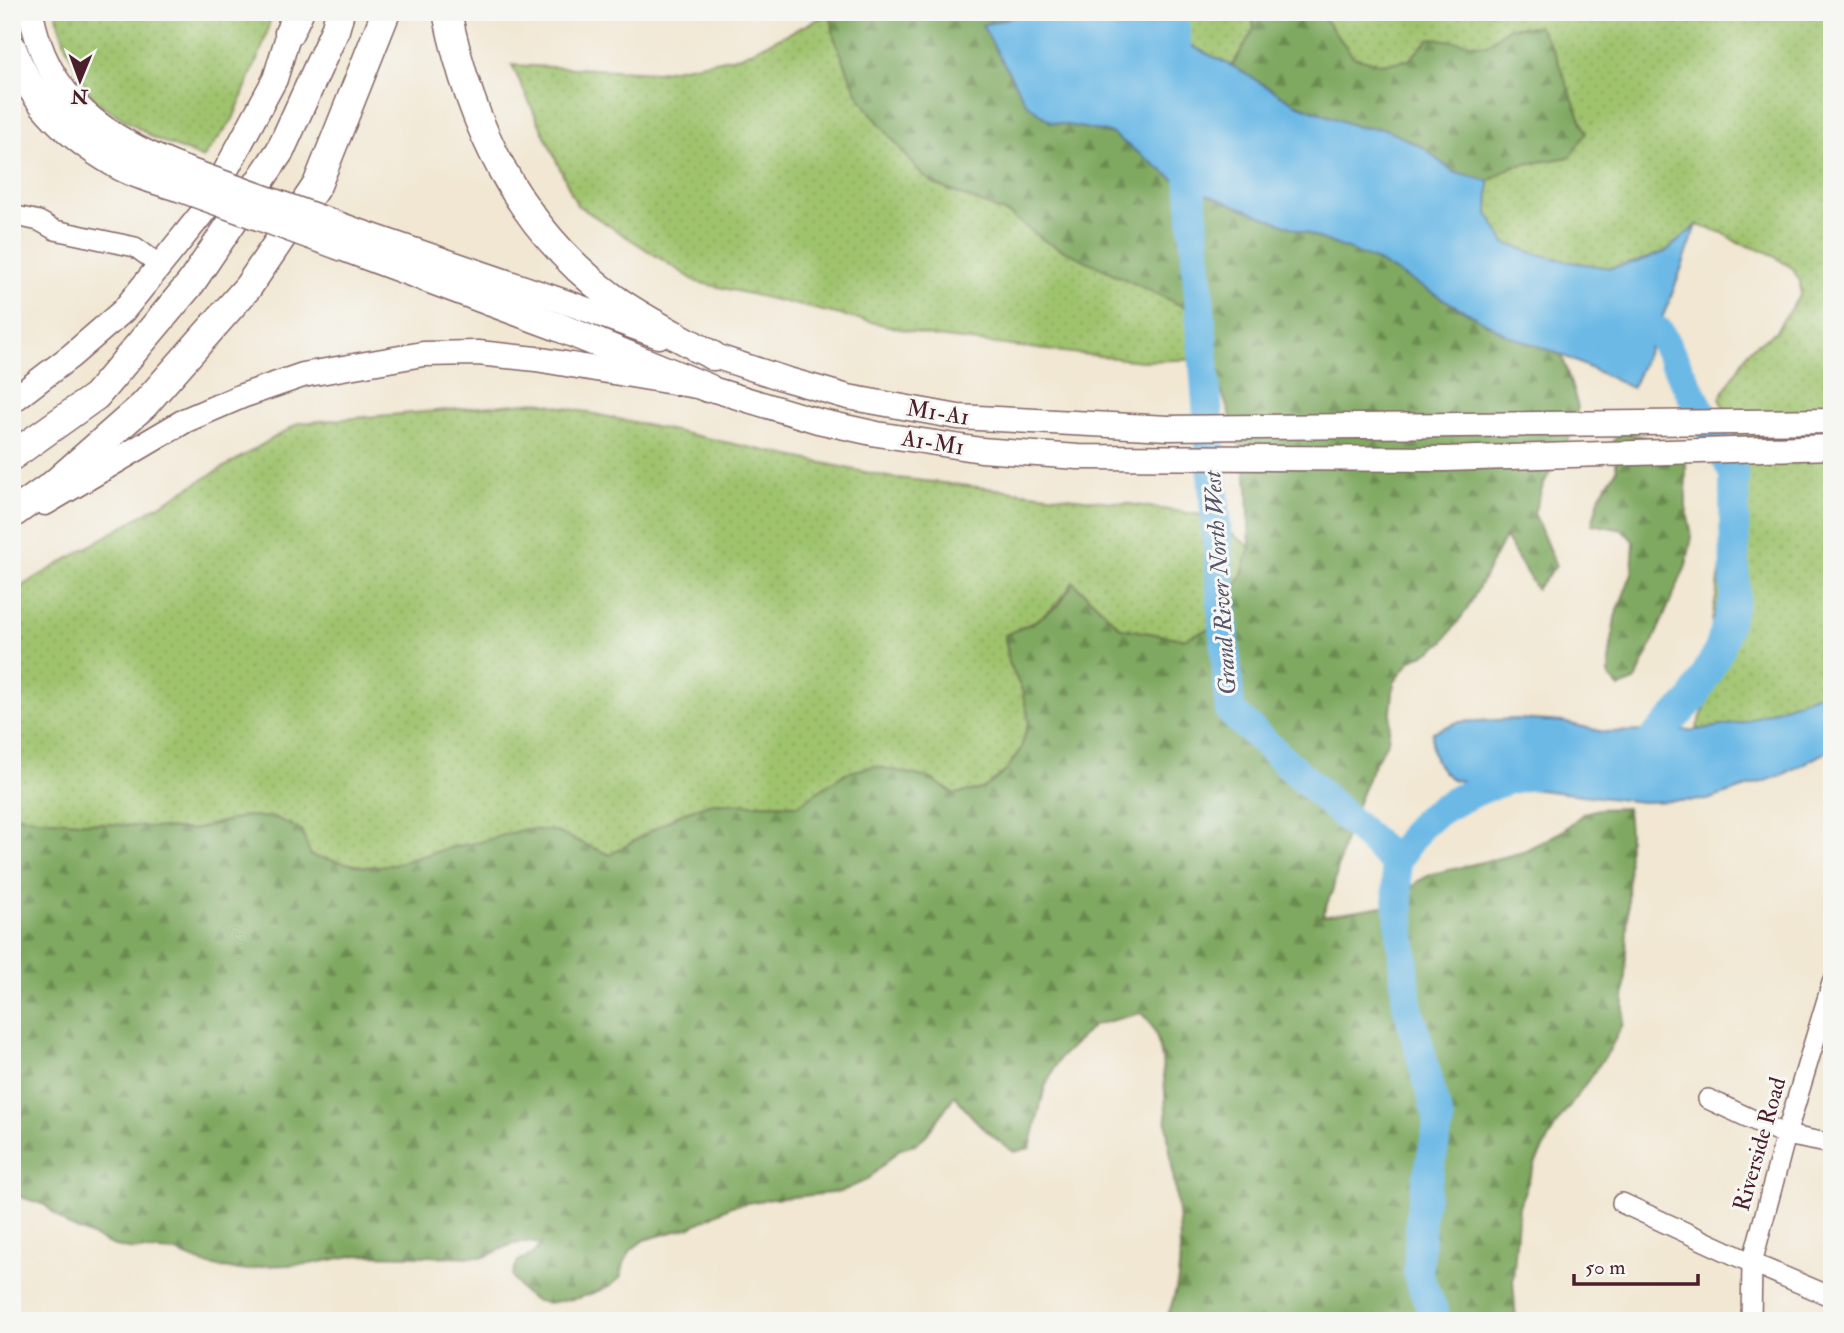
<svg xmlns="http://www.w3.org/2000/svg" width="1844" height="1333" font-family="'IM FELL Double Pica',serif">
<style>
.grass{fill:url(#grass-dots);stroke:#74714c;stroke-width:2}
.forest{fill:url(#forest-firs);stroke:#646446;stroke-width:2}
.water{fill:#6cb9e6;stroke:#5b6c88;stroke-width:2}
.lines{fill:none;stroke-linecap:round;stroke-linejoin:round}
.river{stroke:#6cb9e6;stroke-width:30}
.minor-casing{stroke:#846565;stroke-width:22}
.major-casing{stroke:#846565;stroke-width:27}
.highway-casing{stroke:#846565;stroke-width:31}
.minor{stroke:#fff;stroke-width:19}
.major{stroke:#fff;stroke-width:24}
.highway{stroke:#fff;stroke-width:28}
.major-bridge-casing{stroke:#846565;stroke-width:27;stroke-linecap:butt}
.highway-bridge-casing{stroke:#846565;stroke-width:31;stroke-linecap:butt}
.major-bridge{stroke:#fff;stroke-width:24}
.highway-bridge{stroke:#fff;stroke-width:28}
.labels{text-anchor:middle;stroke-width:6;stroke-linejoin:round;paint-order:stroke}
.street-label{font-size:23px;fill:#4a1f2b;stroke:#f6f6f2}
.water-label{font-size:24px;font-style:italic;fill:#56556c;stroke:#f6f6f2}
</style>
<defs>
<pattern id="grass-dots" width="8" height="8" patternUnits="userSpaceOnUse" patternTransform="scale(1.75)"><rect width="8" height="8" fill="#9fc36d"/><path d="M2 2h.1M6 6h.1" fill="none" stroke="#8aa75f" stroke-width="1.8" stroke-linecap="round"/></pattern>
<pattern id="forest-firs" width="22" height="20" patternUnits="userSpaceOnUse" patternTransform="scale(1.75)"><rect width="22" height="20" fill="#7fa960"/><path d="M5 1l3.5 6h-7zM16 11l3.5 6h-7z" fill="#6a894f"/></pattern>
</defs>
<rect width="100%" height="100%" fill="#f6f6f2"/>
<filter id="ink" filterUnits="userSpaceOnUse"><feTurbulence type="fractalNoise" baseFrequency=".0143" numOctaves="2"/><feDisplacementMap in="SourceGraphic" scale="14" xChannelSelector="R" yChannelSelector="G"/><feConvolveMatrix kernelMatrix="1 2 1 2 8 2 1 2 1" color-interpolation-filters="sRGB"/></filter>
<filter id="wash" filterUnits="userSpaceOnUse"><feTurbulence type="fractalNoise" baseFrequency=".00686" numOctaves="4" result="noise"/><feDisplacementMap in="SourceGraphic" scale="28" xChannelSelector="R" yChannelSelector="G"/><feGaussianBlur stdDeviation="1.57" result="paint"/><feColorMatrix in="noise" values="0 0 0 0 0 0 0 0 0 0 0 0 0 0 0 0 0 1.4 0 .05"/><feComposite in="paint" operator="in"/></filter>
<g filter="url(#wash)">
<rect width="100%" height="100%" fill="#f1e7d2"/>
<!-- grass -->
<path class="grass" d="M56 12H272L265 40 233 119 203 158 154 138 93 100 65 44Z
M1150 12H1252L1254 29 1232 66 1173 37Z
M1319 12H1832V689L1741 723 1696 730 1710 694 1712 620 1723 557 1744 496 1740 452 1720 398 1750 349 1775 332 1800 295V281L1792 268 1767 252 1738 243 1723 233 1697 225 1665 252 1637 262 1610 268 1571 262 1537 254 1505 243 1488 215 1489 181 1513 166 1570 157 1579 143 1441 39 1430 38 1409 60 1381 64 1354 58Z
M831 13 834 37 857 93 874 117 936 185 1009 214 1048 243 1193 311 1210 359 1141 361 936 337 697 282 577 205 512 65 657 72 741 56Z
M539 402 888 477 1130 504 1207 516 1250 547 1241 577 1227 605 1210 629 1183 639 1121 628 1073 582C1053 614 1039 620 1005 635L1009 663 1022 690 1029 720 1021 748 1006 771 983 789 955 794 929 778 846 773 798 805 712 803 682 813 610 855 554 831 449 848 393 865 365 867 311 856 301 830 247 816 191 830 37 819 12 815V594L25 584 299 423Z"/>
<!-- forest -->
<path class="forest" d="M831 12H1013L1010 18 983 26 1050 122 1111 133 1181 184 1375 260 1507 335 1562 355 1578 407 1571 434 1543 485 1534 513 1556 566 1536 589 1505 537 1468 608 1443 642 1431 651 1411 660 1394 683 1388 741 1373 766 1357 805 1346 834 1333 889 1322 916 1395 904 1418 881 1432 874 1520 853 1561 832 1584 813 1599 809 1627 808 1629 834 1628 906 1623 1024 1609 1051 1556 1125 1535 1164 1519 1206 1513 1280 1516 1321H1166C1172 1304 1178 1287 1179 1269 1183 1224 1173 1180 1168 1136 1164 1102 1167 1067 1156 1035 1153 1025 1148 1020 1141 1013L1094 1025 1059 1059 1045 1087 1030 1148 1014 1152C990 1136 971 1119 955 1095L927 1134 915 1145 900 1149 867 1180 840 1192 764 1200 731 1206 691 1227 644 1240 631 1250 624 1263 621 1277 609 1287 579 1298 548 1303 533 1300 521 1290 512 1276 518 1261 532 1255 541 1244 527 1242 512 1244 485 1257 357 1255 310 1264 264 1266 249 1270H234L205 1264 176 1252 128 1249 112 1245 67 1225 45 1205 12 1194V815L37 819 191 830 247 816 276 818 301 830 311 856 365 867 393 865 449 848 480 842 525 829 554 831 610 855 682 813 712 803 798 805 846 773 874 766 929 778 955 794 983 789 1006 771 1021 748 1029 720 1022 690 1009 663 1005 635 1032 623 1059 605 1073 582 1121 628 1183 639 1209 629 1227 605 1241 577 1250 547 1248 486 1239 441 1193 311 1048 243 1009 214 936 185 922 175 874 117 857 93 834 37Z
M1252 12H1319L1354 57 1381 64 1409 60 1430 38 1487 45 1509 27H1539L1554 51 1586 133 1570 157 1513 166 1489 181 1453 172 1424 148 1385 129 1358 127 1296 104 1232 66 1254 29Z
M1624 431 1665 444 1686 463V507L1692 537 1686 566 1636 680 1619 688 1609 677V662L1615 617 1632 573 1634 542 1623 530 1592 524 1600 495 1617 470 1613 441Z"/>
<!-- water -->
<path class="water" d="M1013 12H1150L1173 37 1232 66 1296 104 1358 127 1385 129 1424 148 1453 172 1489 181 1488 214 1505 243 1537 254 1571 262 1610 268 1637 262 1665 252 1697 225 1671 297 1632 388 1562 355 1507 335 1375 260 1181 184 1111 133 1051 122 1026 103 982 25 1010 18Z
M1832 689V749L1780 776 1707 800 1642 802 1454 780C1437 770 1429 752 1433 732L1458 722 1517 719 1563 722 1604 732 1696 730 1741 723Z"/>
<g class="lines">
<!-- river -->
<path class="river" d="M1173 12 1180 77
M1188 149 1230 711 1395 862 1407 1004 1439 1121 1421 1211 1418 1275 1437 1321
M1619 316 1659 332 1734 474 1735 596 1720 648 1693 699 1646 746 1629 757
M1395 862C1404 850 1413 833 1424 822 1448 801 1502 777 1534 775"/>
</g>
</g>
<g filter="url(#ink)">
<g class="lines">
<defs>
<path id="minor" d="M12 215 39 221 55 230 135 247 160 265
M1708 1099 1786 1135 1832 1144
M1622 1203 1752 1263 1832 1297
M1751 1321 1752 1263 1786 1135 1832 983"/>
<path id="major" d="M31 12C46 100 107 139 185 169
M349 228 574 305 659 336
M696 350 785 379 848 397 958 417 1168 428 1832 421
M12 401 71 356 123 311 204 211 275 79 289 33 292 13
M45 503 186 420 242 396 303 375 423 354 478 353 536 359 708 388 818 421 877 434 981 450 1078 457 1445 459 1832 447"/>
<path id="highway" d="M447 12C470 125 517 226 612 297 643 320 680 337 713 356
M289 33 299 12
M12 48C30 100 68 136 115 163 135 175 160 181 182 188
M341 246 556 326 708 388
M12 456 96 396 191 283 280 151 335 30 340 12
M12 514 53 485 144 405 248 287 317 185 386 12"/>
</defs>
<!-- minor casing -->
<use href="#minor" class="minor-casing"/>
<!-- major casing -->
<use href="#major" class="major-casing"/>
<!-- highway casing -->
<use href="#highway" class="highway-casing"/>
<!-- minor -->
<use href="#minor" class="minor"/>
<!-- major -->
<use href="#major" class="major"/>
<!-- highway -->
<use href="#highway" class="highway"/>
<defs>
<path id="major-bridge" d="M185 169 349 228"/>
<path id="highway-bridge" d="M182 188 341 246"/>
</defs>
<!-- major-bridge casing -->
<use href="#major-bridge" class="major-bridge-casing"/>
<!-- highway-bridge casing -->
<use href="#highway-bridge" class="highway-bridge-casing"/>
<!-- major-bridge -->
<use href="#major-bridge" class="major-bridge"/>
<!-- highway-bridge -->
<use href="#highway-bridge" class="highway-bridge"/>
</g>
</g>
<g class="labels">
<!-- street labels -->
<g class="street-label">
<text transform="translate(938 412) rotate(9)" y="8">M1-A1</text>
<text transform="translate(933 442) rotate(9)" y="8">A1-M1</text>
<text transform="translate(1759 1144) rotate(-74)" y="8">Riverside Road</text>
</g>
<!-- water labels -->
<g class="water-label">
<text transform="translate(1220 583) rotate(-94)" y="8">Grand River North West</text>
</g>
</g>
<!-- margin -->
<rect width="1844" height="1333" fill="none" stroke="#f6f6f2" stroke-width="42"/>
<!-- north arrow -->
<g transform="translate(80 80) rotate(181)" stroke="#f6f6f2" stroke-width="5" paint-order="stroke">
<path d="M0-5L12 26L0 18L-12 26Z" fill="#4a1f2b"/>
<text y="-10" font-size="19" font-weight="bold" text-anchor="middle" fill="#4a1f2b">N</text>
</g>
<!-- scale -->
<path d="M1574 1274v10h124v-10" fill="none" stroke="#4a1f2b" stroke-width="3.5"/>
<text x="1585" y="1274" font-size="21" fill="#4a1f2b" stroke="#f6f6f2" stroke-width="5" paint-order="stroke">50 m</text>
</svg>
